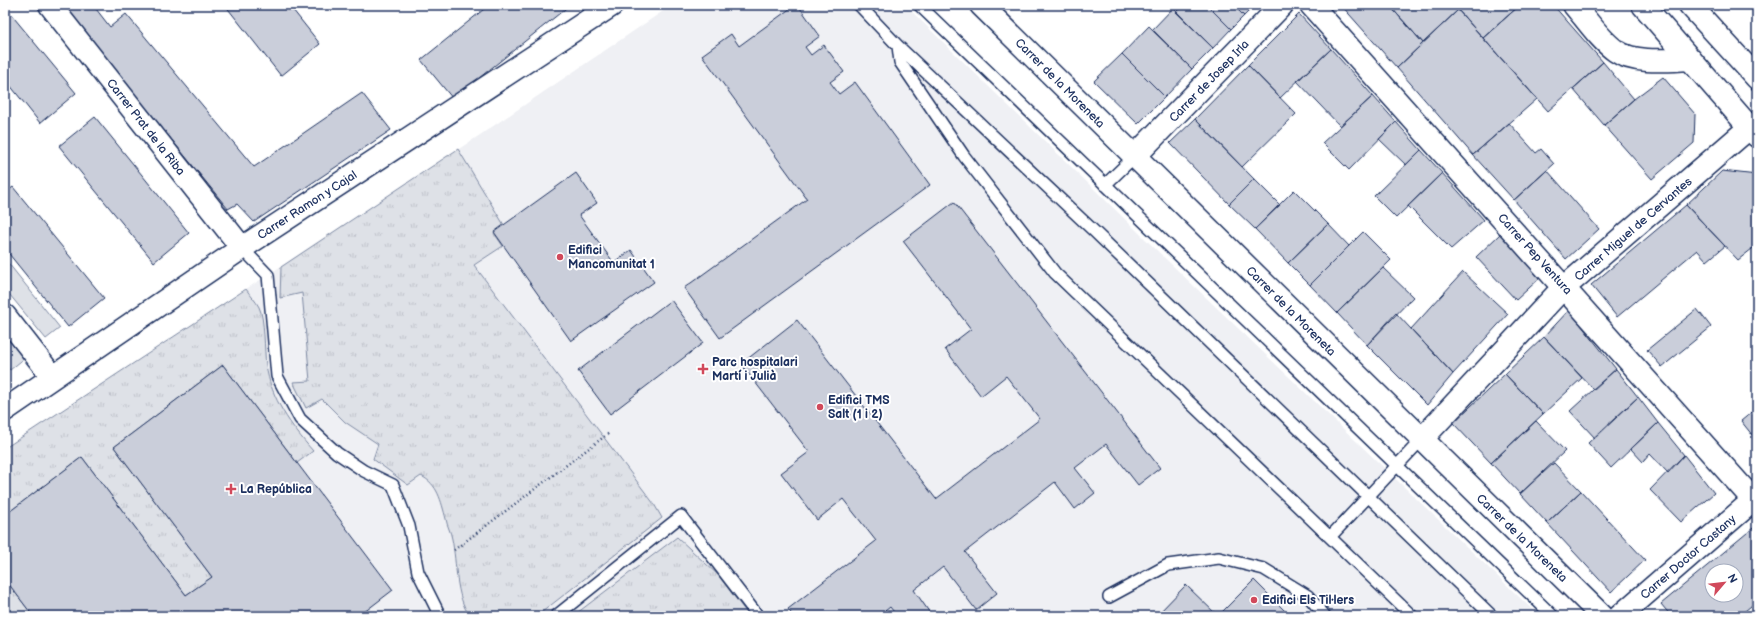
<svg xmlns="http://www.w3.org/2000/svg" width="1762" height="621" font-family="'Balsamiq Sans',sans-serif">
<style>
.built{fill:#eff0f4}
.grass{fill:url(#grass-tufts);stroke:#7c88a2}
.garden{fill:#dee1e7;stroke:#7c88a2}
.building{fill:#caceda;stroke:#1b2f5e;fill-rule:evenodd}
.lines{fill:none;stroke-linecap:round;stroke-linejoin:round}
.lane-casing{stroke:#1b2f5e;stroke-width:14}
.street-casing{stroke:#1b2f5e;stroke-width:25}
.secondary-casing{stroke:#1b2f5e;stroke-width:25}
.path{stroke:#1b2f5e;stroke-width:2.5;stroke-dasharray:1 3;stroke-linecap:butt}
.lane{stroke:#fff;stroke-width:11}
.street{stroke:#fff;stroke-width:22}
.secondary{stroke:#fff;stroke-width:22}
.poi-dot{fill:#d1495b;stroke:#fff;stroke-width:1.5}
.labels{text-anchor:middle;stroke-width:4;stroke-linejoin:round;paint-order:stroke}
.street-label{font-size:12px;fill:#1b2f5e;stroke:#fff}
.poi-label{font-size:12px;font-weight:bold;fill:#1b2f5e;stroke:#fff;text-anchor:start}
</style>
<defs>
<pattern id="grass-tufts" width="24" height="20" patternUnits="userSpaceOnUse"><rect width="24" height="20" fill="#dee1e7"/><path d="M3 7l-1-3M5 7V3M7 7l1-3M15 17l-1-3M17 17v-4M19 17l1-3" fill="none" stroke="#bec1c9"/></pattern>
</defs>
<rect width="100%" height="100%" fill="#fff"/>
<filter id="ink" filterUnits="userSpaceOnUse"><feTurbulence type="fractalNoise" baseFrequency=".025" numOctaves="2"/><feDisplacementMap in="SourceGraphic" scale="8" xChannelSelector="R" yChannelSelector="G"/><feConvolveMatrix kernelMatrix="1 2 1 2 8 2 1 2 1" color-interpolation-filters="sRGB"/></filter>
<g filter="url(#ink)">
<!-- built -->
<path class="built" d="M672 5H905L1171 264 1539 616H5V448L480 135Z"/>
<!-- grass -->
<path class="grass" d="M458 149 504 225 494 233 503 246 474 265 654 504 662 518 537 616H470C455 597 457 563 452 539 451 532 447 526 446 519 441 501 438 484 421 476L408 485 373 459 378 444 345 422 322 399 306 408 293 382 310 381 302 293 280 298 281 267Z
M246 289C250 295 256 301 259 307 265 319 264 350 266 365 271 399 291 426 313 451L297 463 223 365 114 447 212 577 186 595 82 457 5 515V448Z
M677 537 718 575 749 616H573Z
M5 579 33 616H5Z"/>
<!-- garden -->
<path class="garden" d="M5 259 60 328 46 339 5 289Z
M5 332 26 357 10 370 5 364Z"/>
<!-- building -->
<path class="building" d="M62 5H93L110 27 126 14 254 167 362 93 391 130 254 222 237 204 228 209Z
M225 5H289L320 44 281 76Z
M489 5H570L453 99 421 60Z
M795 5H798L820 36 805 47 811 55 824 45 844 72 830 82 839 94 855 82 930 185 720 338 684 288 807 199 702 55 731 34 739 46Z
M1183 5H1207L1231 29 1213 48 1176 12Z
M1207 5H1233L1244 16 1231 29Z
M1233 5H1255L1244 16Z
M1341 5H1389L1423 43 1397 68Z
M1389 5H1520L1483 38 1458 10 1423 43Z
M1520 5H1553L1603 62 1548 111 1483 38Z
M5 7 76 93 40 123 5 79Z
M1173 8 1213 48 1192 69 1152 30Z
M1458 10 1537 99 1473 155 1397 68Z
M1299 14 1331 49 1280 98 1248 65Z
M1149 26 1192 69 1165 97 1122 54Z
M1331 49 1373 96 1340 126 1297 81Z
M1122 54 1165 97 1138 124 1094 81Z
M1603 62 1634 99 1604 125 1573 89Z
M1248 65 1296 114 1242 167 1195 119Z
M1663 77 1695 114 1694 143 1652 179 1604 125 1634 99Z
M1373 96 1396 122 1349 170 1322 143Z
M95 117 189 233 154 262 59 146Z
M1195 119 1254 179 1229 204 1170 143Z
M1396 122 1421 150 1406 165 1379 139Z
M1509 123 1536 153 1541 149 1554 164 1514 200 1473 155Z
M1421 150 1442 173 1396 218 1374 196Z
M1547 170 1599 229 1566 259 1514 200Z
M1722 171 1757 175V245L1738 260 1686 205Z
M576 173 597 203 579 215 614 263 631 250 654 282 571 341 494 232Z
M1442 173 1484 220 1451 249 1408 206Z
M1254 179 1280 205 1255 229 1229 204Z
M13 187 104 298 68 327 5 249V193Z
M1294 190 1328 224 1288 263 1255 229Z
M954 202 1160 468 1138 485 1106 444 1075 468 1095 493 1075 509 1055 482 965 552 997 593 976 610 943 567 914 590 932 616H897L890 607 879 616H793L788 609 876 541 843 499 817 520 781 473 809 452 741 364 797 320 936 499 1040 419 1006 376 981 396 945 349 971 329 903 241Z
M1686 205 1725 246 1707 261 1697 250 1617 317 1591 285Z
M1328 224 1349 246 1310 285 1288 263Z
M1363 232 1391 260 1337 313 1310 285Z
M1500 234 1541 277 1516 300 1476 257Z
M1383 268 1413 297 1367 345 1337 313Z
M1463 272 1508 314 1453 374 1411 329Z
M671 300 703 343 610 414 578 371Z
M1697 309 1711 327 1662 367 1647 350Z
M1569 310 1616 369 1593 389 1544 337Z
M1396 313 1453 374 1427 405 1367 345Z
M1544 337 1582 378 1543 414 1505 374Z
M223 365 393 590 359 616H33L5 579V515L82 457 186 595 212 577 114 447Z
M1616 369 1638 397 1595 438 1570 411Z
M1505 374 1543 414 1491 463 1453 423Z
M1638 397 1658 423 1611 468 1588 443Z
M1757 408V441L1741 421Z
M1536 421 1565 451 1520 494 1491 463Z
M1658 423 1684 455 1668 473 1650 454 1643 462 1631 449Z
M1684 455 1714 493 1681 522 1650 490Z
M1554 463 1581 491 1547 523 1520 494Z
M1581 491 1645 560 1611 592 1547 523Z
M1753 528 1757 532V601L1739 616H1671L1661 604ZM1712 571H1736V595H1712Z
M1254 580 1290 616H1156L1186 585 1218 616Z"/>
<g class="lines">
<defs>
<path id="lane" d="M859 5 898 46
M919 5 1553 616
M1105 185 1135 156
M242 248 268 275 277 376 300 419 337 453 364 471 393 485 409 526 418 572 440 616
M1330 537 1422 439
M1109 597 1168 565 1219 558 1264 569 1308 596 1325 616
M556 616 681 516 758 616
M1412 616 1055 273 964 156 900 62 898 46 1095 232 1492 616"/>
<path id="street" d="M50 5 242 248
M981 5 1602 616
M1311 5 1757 504
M1574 5C1586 19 1601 41 1616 51 1634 64 1669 60 1690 59
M1135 156 1282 5
M5 316 52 376
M5 410 242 248 612 5
M1422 439 1559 292 1749 128
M1620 616 1757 497"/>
<path id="secondary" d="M1643 5 1757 136
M1690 5 1757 78"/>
</defs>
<!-- lane casing -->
<use href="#lane" class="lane-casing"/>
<!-- street casing -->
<use href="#street" class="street-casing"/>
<!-- secondary casing -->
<use href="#secondary" class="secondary-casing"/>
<!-- path -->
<path class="path" d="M454 550 609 433"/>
<!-- lane -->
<use href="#lane" class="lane"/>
<!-- street -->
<use href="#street" class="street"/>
<!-- secondary -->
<use href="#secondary" class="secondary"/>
</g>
</g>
<!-- markers -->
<g class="poi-dot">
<circle cx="560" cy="257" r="4"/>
<path d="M701 363h4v4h4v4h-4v4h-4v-4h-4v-4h4z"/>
<circle cx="820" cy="407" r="4"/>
<path d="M229 483h4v4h4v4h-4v4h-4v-4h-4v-4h4z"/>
<circle cx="1254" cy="600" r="4"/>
</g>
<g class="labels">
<!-- street labels -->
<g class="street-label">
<text transform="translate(1209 81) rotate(-46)" y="4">Carrer de Josep Irla</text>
<text transform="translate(1060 83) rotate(45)" y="4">Carrer de la Moreneta</text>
<text transform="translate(146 127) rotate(52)" y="4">Carrer Prat de la Riba</text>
<text transform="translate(307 205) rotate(-33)" y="4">Carrer Ramon y Cajal</text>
<text transform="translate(1633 229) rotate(-41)" y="4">Carrer Miguel de Cervantes</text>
<text transform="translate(1535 254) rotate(48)" y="4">Carrer Pep Ventura</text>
<text transform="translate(1291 311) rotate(45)" y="4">Carrer de la Moreneta</text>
<text transform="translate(1522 538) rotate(44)" y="4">Carrer de la Moreneta</text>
<text transform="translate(1688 557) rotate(-41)" y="4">Carrer Doctor Castany</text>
</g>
<!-- poi labels -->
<g class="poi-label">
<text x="568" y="254">Edifici<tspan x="568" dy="14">Mancomunitat 1</tspan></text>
<text x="712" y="366">Parc hospitalari<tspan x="712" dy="14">Martí i Julià</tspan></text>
<text x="828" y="404">Edifici TMS<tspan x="828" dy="14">Salt (1 i 2)</tspan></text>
<text x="240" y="493">La República</text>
<text x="1262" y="604">Edifici Els Til·lers</text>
</g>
</g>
<!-- margin -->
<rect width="1762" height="621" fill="none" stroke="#fff" stroke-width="20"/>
<rect x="10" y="10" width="1742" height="601" fill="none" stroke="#1b2f5e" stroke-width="1.5" filter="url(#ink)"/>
<!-- north arrow -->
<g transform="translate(1724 583) rotate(62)"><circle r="19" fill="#ffffff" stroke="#a4acbf"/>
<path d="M0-3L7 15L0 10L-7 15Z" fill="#d1495b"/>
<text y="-6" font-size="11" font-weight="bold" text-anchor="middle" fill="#1b2f5e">N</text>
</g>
</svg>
